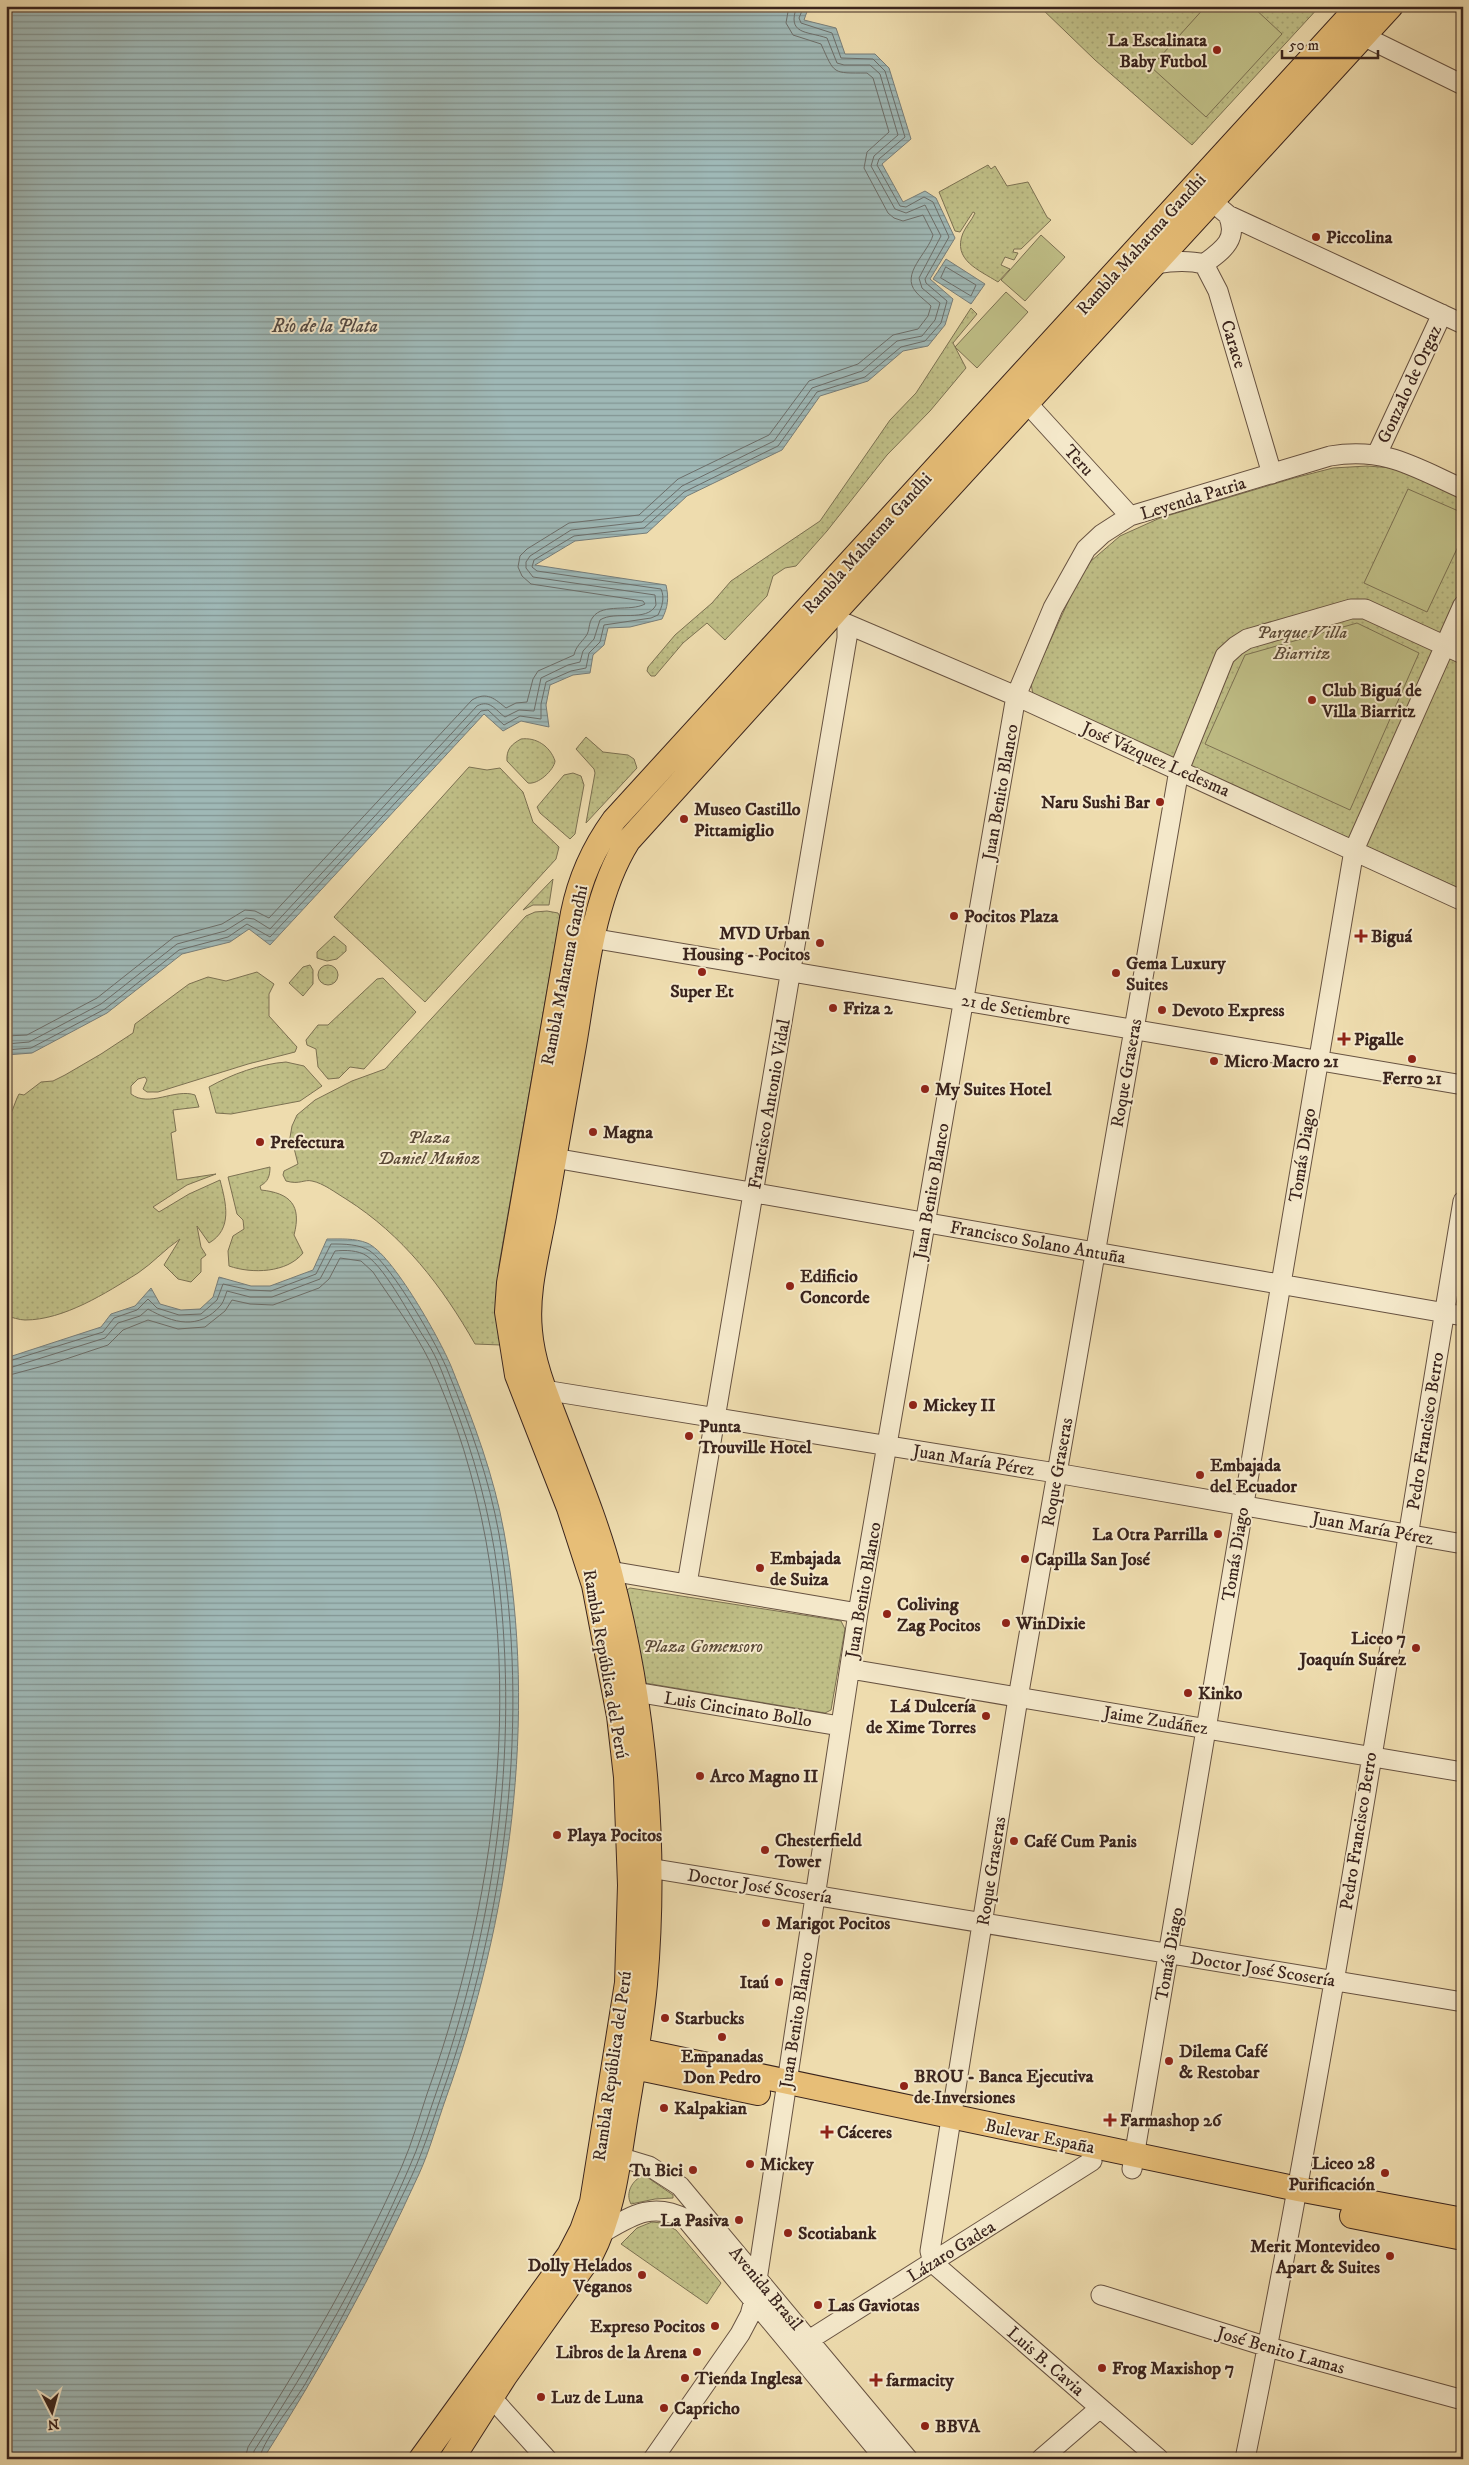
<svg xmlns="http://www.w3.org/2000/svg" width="1469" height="2465" font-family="'IM FELL DW Pica',serif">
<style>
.green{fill:url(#green-dots);stroke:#7c7152}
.pitch{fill:#bfbe86;stroke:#7c7152}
.water{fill:url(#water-rules);stroke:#777d79}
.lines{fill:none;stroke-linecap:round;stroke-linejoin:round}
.shore{stroke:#6c6e6a;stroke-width:1}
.minor-casing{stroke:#675241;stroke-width:21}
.major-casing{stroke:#3a241d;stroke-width:26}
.minor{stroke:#f4e8ca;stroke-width:19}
.major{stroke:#e7be77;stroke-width:24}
.poi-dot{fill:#8f2418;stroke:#f4e8ca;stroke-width:2}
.labels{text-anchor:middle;stroke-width:4;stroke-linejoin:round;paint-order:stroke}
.poi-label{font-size:18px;font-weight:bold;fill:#3a241d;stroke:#f4e8ca;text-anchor:start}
.street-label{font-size:18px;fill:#3a241d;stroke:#f4e8ca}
.park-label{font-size:18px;font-style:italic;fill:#5b4a37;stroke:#f4e8ca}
.water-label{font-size:19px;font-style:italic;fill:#534943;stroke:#f4e8ca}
</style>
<defs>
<pattern id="green-dots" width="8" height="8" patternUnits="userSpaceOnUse" patternTransform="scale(1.25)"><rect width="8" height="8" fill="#bfbe86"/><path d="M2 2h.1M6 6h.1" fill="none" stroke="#a5a373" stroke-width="1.8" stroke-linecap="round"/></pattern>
<pattern id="water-rules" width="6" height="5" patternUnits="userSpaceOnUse" patternTransform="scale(1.25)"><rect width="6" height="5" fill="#9fb8b6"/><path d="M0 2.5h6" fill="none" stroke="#839593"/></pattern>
</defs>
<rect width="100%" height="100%" fill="#eedcae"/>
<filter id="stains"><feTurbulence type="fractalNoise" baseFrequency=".004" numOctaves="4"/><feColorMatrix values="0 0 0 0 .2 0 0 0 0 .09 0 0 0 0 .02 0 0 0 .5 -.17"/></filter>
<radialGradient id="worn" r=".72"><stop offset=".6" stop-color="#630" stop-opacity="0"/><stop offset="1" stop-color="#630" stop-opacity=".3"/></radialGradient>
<!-- green -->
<path class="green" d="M1039 6H1320L1192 145 1095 60Z
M988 165 991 169 995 166 1007 186 1028 182 1047 217 1051 220 1021 249H1014L1013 252 1018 253 1014 260 1005 257 1001 265 1010 269 998 282C979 270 952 260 963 233 966 226 972 220 975 213L973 212 960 232 955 231 939 192Z
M971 308 977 314 953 343 966 368 930 411 887 455 827 531 796 566 785 568 773 576 767 596 725 640 707 623 683 643 655 676H651L647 671 648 667 675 635 712 603 731 581 820 521 890 420 916 393Z
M1367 466 1393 468 1463 497V890L1033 695 1031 683 1078 580 1091 561 1120 536 1160 518 1294 478 1333 468Z
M586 737 603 752 628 755 634 759 637 768 586 823 595 773 594 769 576 749Z
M521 739C536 737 550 746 555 761 554 770 538 785 528 783L507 761C506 749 512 744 521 739Z
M469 767 487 770 500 768 523 792 533 822 559 847 556 859 425 1002 334 917Z
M573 773 581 776 584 785 575 834 570 839 540 813 537 807 564 775Z
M553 879 549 905H533L523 910Z
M547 911 558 913 560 917 499 1265 497 1304 501 1345 475 1344C442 1286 403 1235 346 1199 336 1193 323 1183 312 1181 304 1179 300 1185 286 1181L283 1175 284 1171 298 1164 294 1148 288 1149 292 1126 297 1115 315 1100 352 1081 385 1069 526 916 535 912Z
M334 936 346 946V951L337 959 327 961 317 958V952Z
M310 965 313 970V984L303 996 289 983 303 967Z
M318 975a10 10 0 1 1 20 0a10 10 0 1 1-20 0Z
M257 972 274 984 269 994V1016L297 1047 295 1052 248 1064 158 1092H147L143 1089 147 1080 145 1077 138 1079 131 1086V1094C149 1108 175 1088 195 1095L199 1107 173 1110 176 1131 171 1133 177 1180 216 1174 187 1185 153 1207 159 1212 189 1194 220 1180C226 1203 233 1229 209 1243L197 1226 201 1247 206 1255 201 1259V1272L191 1282 178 1279 164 1265 180 1239C165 1249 153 1263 138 1273 106 1293 64 1320 25 1320 19 1320 12 1317 6 1316V1127L17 1098 19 1094 24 1095 41 1082 53 1081 65 1075 101 1054 133 1033 135 1024 189 984 208 977 226 981Z
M383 978 416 1012 364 1069 350 1067 339 1078 328 1079 318 1067 316 1049 307 1045 306 1040 318 1025H328L377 979Z
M286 1062 304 1066 322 1086 300 1101 231 1114 216 1113 209 1087C232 1074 260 1064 286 1062Z
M270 1167C270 1176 268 1182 260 1186L261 1190C290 1193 302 1205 294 1235L303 1253C287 1273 252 1274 229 1266L228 1251 233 1236 244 1229 243 1220 237 1214 228 1177Z
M630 1588 841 1621 845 1629 831 1710 825 1713 645 1683 625 1591Z
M644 2175 673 2195V2198L655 2199 631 2204C625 2193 632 2180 644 2175Z
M652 2222 662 2223 676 2230 721 2283 707 2304 621 2244 637 2228Z"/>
<!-- pitch -->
<path class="pitch" d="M1206 6H1252L1282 34 1206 117 1151 67Z
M1041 235 1065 257 1025 301 1001 280Z
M1006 292 1028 312 977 368 955 347Z
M1408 489 1463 513V536L1427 612 1364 583Z
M1357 623 1419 653 1350 810 1205 744 1245 655Z"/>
<!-- water -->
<path class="water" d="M6 6H809L804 20 836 28 845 54H875L889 68 911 139 882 164 903 202 925 191 936 198 955 238 930 279 953 299 945 325 928 346 903 351 868 381 820 396 782 450 687 496 647 533 575 541 535 565 666 585C669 598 668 607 662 619L630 627 608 628 604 645 593 655 590 673 573 675 550 685 546 705 549 727 521 721 503 731 484 714 270 945 249 929 230 942 182 954 107 1013 32 1053 6 1055Z
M946 259 985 284 971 304 933 279Z
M327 1239C340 1239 355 1238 367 1243 392 1253 443 1344 453 1371 474 1423 494 1476 504 1532 538 1720 510 1919 446 2098 437 2123 430 2150 419 2174 374 2273 321 2368 263 2459H6V1358L101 1327 111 1314 135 1306 151 1288 160 1304 181 1310 200 1309 213 1297 219 1277 251 1286H270L313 1270Z"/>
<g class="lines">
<!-- shore -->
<path class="shore" d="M946 267 976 285 971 296 941 278Z
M6 1036 27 1035 97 998 174 937 222 924 245 910 255 911 269 918 472 700C487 691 495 699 506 708L516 703 527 702 533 679 538 671 574 655C576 646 581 643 586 636 590 631 588 623 593 617 603 603 630 612 645 604L643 601 531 584 522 576 518 567 520 556 527 549 569 523 639 515 678 479 769 435 809 381 858 364 893 335 918 329 928 316 931 306C926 301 920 297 916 292 900 274 928 253 933 235L923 215 903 221 894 218 888 213 864 168 867 152 889 132 873 78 867 73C832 73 835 75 821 44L793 35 786 23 789 6
M6 1044 29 1042 101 1004 177 944 225 931 246 918 254 919 270 929 477 706C490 699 495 710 505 717L519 710 534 711 541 678 568 665 580 662 583 651 594 639 600 620C615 610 647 623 656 605L655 595 533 577 526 568V562L530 556 571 530 642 522 682 486 774 441 812 388 862 371 897 341 922 336 935 320 940 303 922 288 919 278 941 236 925 205 906 213 895 209 871 166 874 156 898 135 880 74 870 65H844L837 63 827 38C807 31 786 35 797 6
M6 1050 31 1048 105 1009 179 950 228 937 247 924 270 937 481 711 488 710 504 725 520 716 541 719V704L546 682 571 671 586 668 589 653 600 642 604 625 651 618 658 615C662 607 665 598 661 589L537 571 532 567 534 560 574 536 644 528 684 492 778 446 817 392 865 377 901 347 925 341 941 323 947 301 926 283 925 279 949 237 933 202 924 197 906 207 900 206 877 165 879 159 905 137 885 71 873 59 841 58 832 33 801 23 799 18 804 6
M6 1362 103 1332 114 1318 137 1310 148 1299 157 1308 179 1315 201 1314 217 1300 223 1284 250 1290 271 1291 316 1274 331 1244C344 1244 359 1244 370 1251 392 1266 439 1347 449 1374 470 1426 489 1478 499 1534 531 1721 506 1916 442 2094 431 2126 421 2158 406 2188 375 2252 344 2317 308 2379 295 2403 266 2434 259 2459
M6 1369 105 1338 118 1323 140 1316 148 1309C173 1323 199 1331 221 1305 224 1301 225 1296 227 1291L250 1297H272L320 1279 335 1251C345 1250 358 1250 367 1256 387 1270 412 1320 427 1342 438 1359 444 1377 451 1396 474 1454 490 1513 498 1574 520 1754 494 1930 434 2099 426 2122 419 2146 409 2168 367 2266 312 2361 254 2451L253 2459
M6 1376 54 1363 108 1345 123 1330 148 1320 178 1329 205 1327 225 1311 232 1300 250 1304 273 1305 319 1288 329 1279 340 1258 361 1261 373 1272C392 1301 415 1331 430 1362 536 1591 510 1863 427 2094 419 2118 412 2143 402 2166 359 2264 305 2357 248 2447L245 2459"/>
<defs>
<path id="minor" d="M1363 36 1463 85
M1202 193 1228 215 1463 324
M1156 264C1173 261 1188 260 1204 264L1218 291 1272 474
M1204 264C1223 250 1239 239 1228 215
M1027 403 1130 516
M1377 454 1442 314
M847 624 1016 696 1463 901
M579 936 1463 1085
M554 1158 1463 1316
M544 1390 1056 1473 1463 1544
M610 1571 858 1613
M687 1584 847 638V624
M850 1669 1463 1772
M635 1692 840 1726
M649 1868 1463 2002
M606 2153 649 2166 680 2186 908 2459
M1132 2169 1354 850 1463 605
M602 2233C631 2216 652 2201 686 2219L885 2459
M1101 2295 1268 2347 1463 2400
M809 2340 1092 2161
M491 2397 547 2459
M653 2459 740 2334 750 2315 754 2300 858 1613 1016 696 1053 608 1086 549 1102 534 1130 516 1330 456C1386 447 1414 467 1463 489
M1041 2459 1100 2408
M1159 2459 933 2263 930 2251 1018 1698 1179 770 1225 656 1236 646 1247 639 1351 609H1365L1463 654
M1245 2459C1330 2042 1393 1621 1463 1201"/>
<path id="major" d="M622 2047 1298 2189 1463 2220
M634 2067 758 2093
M1352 2216 1463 2238
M421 2459 569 2255 582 2230 592 2202 627 1983 630 1885 626 1777 619 1716 594 1585 569 1508 517 1375 507 1312 509 1283 573 913C580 878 593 849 614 820L1359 6
M452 2459 505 2376 591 2255C614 2211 618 2162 626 2114 633 2071 641 2028 645 1984 657 1847 645 1706 610 1573 597 1524 577 1476 559 1429 547 1397 533 1366 530 1331 526 1293 537 1254 544 1216 554 1161 563 1106 573 1051 585 984 591 900 628 841L836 611 1391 6"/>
</defs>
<!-- minor casing -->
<use href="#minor" class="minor-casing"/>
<!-- major casing -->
<use href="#major" class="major-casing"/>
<!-- minor -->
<use href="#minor" class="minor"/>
<!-- major -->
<use href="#major" class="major"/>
</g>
<!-- markers -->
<g class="poi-dot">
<circle cx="1217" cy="50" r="5"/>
<circle cx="1316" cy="237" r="5"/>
<circle cx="1312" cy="700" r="5"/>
<circle cx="1160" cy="802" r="5"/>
<circle cx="684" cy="819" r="5"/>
<circle cx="954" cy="916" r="5"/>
<path d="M1358.5 928.5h5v5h5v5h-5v5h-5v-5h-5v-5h5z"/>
<circle cx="820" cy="943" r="5"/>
<circle cx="702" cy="972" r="5"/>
<circle cx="1116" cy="973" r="5"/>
<circle cx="833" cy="1008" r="5"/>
<circle cx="1162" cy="1010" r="5"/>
<path d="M1341.5 1031.5h5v5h5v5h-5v5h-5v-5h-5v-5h5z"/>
<circle cx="1412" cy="1059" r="5"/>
<circle cx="1214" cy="1061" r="5"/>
<circle cx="925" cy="1089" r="5"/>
<circle cx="593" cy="1132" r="5"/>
<circle cx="260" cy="1142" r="5"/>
<circle cx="790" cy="1286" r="5"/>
<circle cx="913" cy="1405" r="5"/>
<circle cx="689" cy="1436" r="5"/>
<circle cx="1200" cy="1475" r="5"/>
<circle cx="1218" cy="1534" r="5"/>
<circle cx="1025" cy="1559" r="5"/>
<circle cx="760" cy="1568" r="5"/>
<circle cx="887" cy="1614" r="5"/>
<circle cx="1006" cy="1623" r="5"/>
<circle cx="1416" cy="1648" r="5"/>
<circle cx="1188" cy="1693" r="5"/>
<circle cx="986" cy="1716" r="5"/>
<circle cx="700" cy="1776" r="5"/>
<circle cx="557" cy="1835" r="5"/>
<circle cx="1014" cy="1841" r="5"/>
<circle cx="765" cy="1850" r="5"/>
<circle cx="766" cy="1923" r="5"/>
<circle cx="779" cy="1982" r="5"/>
<circle cx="665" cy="2018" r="5"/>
<circle cx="722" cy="2037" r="5"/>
<circle cx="1169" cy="2061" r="5"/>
<circle cx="904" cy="2086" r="5"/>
<circle cx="664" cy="2108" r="5"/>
<path d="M1107.5 2112.5h5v5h5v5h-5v5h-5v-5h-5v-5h5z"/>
<path d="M824.5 2124.5h5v5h5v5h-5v5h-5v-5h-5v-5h5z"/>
<circle cx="750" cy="2164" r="5"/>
<circle cx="693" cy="2170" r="5"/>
<circle cx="1385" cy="2173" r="5"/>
<circle cx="739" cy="2220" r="5"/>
<circle cx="788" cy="2233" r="5"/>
<circle cx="1390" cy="2256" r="5"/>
<circle cx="642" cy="2275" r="5"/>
<circle cx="818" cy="2305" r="5"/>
<circle cx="715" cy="2326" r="5"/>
<circle cx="697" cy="2352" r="5"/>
<circle cx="1102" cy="2368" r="5"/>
<circle cx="685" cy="2378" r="5"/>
<path d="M873.5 2372.5h5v5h5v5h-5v5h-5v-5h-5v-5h5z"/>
<circle cx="541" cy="2397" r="5"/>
<circle cx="664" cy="2408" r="5"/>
<circle cx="925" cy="2426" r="5"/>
</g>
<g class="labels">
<!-- poi labels -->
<g class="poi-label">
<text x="1207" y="46" text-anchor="end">La Escalinata<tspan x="1207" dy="21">Baby Futbol</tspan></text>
<text x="1326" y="243">Piccolina</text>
<text x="1322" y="696">Club Biguá de<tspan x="1322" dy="21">Villa Biarritz</tspan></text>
<text x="1150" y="808" text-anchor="end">Naru Sushi Bar</text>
<text x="694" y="815">Museo Castillo<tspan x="694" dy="21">Pittamiglio</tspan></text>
<text x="964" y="922">Pocitos Plaza</text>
<text x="810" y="939" text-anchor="end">MVD Urban<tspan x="810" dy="21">Housing - Pocitos</tspan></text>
<text x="1371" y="942">Biguá</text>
<text x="1126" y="969">Gema Luxury<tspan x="1126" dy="21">Suites</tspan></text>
<text x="702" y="997" text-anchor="middle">Super Et</text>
<text x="843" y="1014">Friza 2</text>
<text x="1172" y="1016">Devoto Express</text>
<text x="1354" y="1045">Pigalle</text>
<text x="1224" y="1067">Micro Macro 21</text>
<text x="1412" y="1084" text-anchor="middle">Ferro 21</text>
<text x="935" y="1095">My Suites Hotel</text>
<text x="603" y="1138">Magna</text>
<text x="270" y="1148">Prefectura</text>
<text x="800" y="1282">Edificio<tspan x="800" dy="21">Concorde</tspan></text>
<text x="923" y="1411">Mickey II</text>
<text x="699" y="1432">Punta<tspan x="699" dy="21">Trouville Hotel</tspan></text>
<text x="1210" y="1471">Embajada<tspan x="1210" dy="21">del Ecuador</tspan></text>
<text x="1208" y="1540" text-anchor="end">La Otra Parrilla</text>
<text x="770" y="1564">Embajada<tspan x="770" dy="21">de Suiza</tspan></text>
<text x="1035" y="1565">Capilla San José</text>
<text x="897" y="1610">Coliving<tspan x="897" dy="21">Zag Pocitos</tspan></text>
<text x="1016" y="1629">WinDixie</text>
<text x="1406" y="1644" text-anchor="end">Liceo 7<tspan x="1406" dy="21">Joaquín Suárez</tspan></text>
<text x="1198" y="1699">Kinko</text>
<text x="976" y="1712" text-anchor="end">Lá Dulcería<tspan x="976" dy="21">de Xime Torres</tspan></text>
<text x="710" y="1782">Arco Magno II</text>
<text x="567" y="1841">Playa Pocitos</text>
<text x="775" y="1846">Chesterfield<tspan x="775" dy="21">Tower</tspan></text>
<text x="1024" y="1847">Café Cum Panis</text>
<text x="776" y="1929">Marigot Pocitos</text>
<text x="769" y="1988" text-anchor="end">Itaú</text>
<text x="675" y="2024">Starbucks</text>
<text x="1179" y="2057">Dilema Café<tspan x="1179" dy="21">&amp; Restobar</tspan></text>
<text x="722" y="2062" text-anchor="middle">Empanadas<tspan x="722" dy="21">Don Pedro</tspan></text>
<text x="914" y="2082">BROU - Banca Ejecutiva<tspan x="914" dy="21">de Inversiones</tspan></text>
<text x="674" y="2114">Kalpakian</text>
<text x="1120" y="2126">Farmashop 26</text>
<text x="837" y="2138">Cáceres</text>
<text x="1375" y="2169" text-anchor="end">Liceo 28<tspan x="1375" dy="21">Purificación</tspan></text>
<text x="760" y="2170">Mickey</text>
<text x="683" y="2176" text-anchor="end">Tu Bici</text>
<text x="729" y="2226" text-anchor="end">La Pasiva</text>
<text x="798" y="2239">Scotiabank</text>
<text x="1380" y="2252" text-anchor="end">Merit Montevideo<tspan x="1380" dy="21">Apart &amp; Suites</tspan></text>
<text x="632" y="2271" text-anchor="end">Dolly Helados<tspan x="632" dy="21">Veganos</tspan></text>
<text x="828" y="2311">Las Gaviotas</text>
<text x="705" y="2332" text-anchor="end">Expreso Pocitos</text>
<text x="687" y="2358" text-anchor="end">Libros de la Arena</text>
<text x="1112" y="2374">Frog Maxishop 7</text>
<text x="695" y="2384">Tienda Inglesa</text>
<text x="886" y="2386">farmacity</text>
<text x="551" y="2403">Luz de Luna</text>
<text x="674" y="2414">Capricho</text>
<text x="935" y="2432">BBVA</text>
</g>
<!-- street labels -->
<g class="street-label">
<text transform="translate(1141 244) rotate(-48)" y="6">Rambla Mahatma Gandhi</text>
<text transform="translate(1234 344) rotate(73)" y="6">Carace</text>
<text transform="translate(1409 384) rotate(-65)" y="6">Gonzalo de Orgaz</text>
<text transform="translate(1079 460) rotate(48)" y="6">Teru</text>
<text transform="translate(1193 498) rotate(-17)" y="6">Leyenda Patria</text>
<text transform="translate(867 543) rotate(-48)" y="6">Rambla Mahatma Gandhi</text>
<text transform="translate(1156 759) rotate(24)" y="6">José Vázquez Ledesma</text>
<text transform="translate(1000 792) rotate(-80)" y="6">Juan Benito Blanco</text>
<text transform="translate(564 975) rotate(-79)" y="6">Rambla Mahatma Gandhi</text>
<text transform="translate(1016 1009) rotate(10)" y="6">21 de Setiembre</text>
<text transform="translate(1126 1073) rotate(-80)" y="6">Roque Graseras</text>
<text transform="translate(769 1104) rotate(-80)" y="6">Francisco Antonio Vidal</text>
<text transform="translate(1302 1155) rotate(-81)" y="6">Tomás Diago</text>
<text transform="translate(931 1191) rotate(-80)" y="6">Juan Benito Blanco</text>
<text transform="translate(1038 1242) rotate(10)" y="6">Francisco Solano Antuña</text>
<text transform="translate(1425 1431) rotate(-81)" y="6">Pedro Francisco Berro</text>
<text transform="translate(974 1460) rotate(9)" y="6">Juan María Pérez</text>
<text transform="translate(1057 1472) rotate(-80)" y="6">Roque Graseras</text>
<text transform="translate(1373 1528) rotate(10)" y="6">Juan María Pérez</text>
<text transform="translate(1235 1554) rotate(-81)" y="6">Tomás Diago</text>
<text transform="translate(863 1590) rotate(-80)" y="6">Juan Benito Blanco</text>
<text transform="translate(606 1664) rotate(80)" y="6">Rambla República del Perú</text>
<text transform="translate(738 1709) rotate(9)" y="6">Luis Cincinato Bollo</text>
<text transform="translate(1156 1720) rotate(9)" y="6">Jaime Zudáñez</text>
<text transform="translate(1358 1831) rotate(-81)" y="6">Pedro Francisco Berro</text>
<text transform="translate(991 1871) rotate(-81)" y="6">Roque Graseras</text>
<text transform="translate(760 1886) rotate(9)" y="6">Doctor José Scosería</text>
<text transform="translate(1169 1954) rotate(-80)" y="6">Tomás Diago</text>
<text transform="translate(1263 1969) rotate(9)" y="6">Doctor José Scosería</text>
<text transform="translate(796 2020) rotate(-81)" y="6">Juan Benito Blanco</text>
<text transform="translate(612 2066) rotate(-82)" y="6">Rambla República del Perú</text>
<text transform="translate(1040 2136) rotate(12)" y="6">Bulevar España</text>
<text transform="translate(951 2251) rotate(-32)" y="6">Lázaro Gadea</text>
<text transform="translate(766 2288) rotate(50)" y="6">Avenida Brasil</text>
<text transform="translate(1281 2350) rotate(16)" y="6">José Benito Lamas</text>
<text transform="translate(1046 2361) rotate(41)" y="6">Luis B. Cavia</text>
</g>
<!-- park labels -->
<g class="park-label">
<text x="1302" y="638">Parque Villa<tspan x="1302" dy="21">Biarritz</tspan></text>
<text x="429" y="1143">Plaza<tspan x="429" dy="21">Daniel Muñoz</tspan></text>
<text x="703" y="1652">Plaza Gomensoro</text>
</g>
<!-- water labels -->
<g class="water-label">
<text x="325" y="332">Río de la Plata</text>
</g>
</g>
<!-- margin -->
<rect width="1469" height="2465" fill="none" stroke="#eedcae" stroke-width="25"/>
<rect x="8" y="8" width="1454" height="2450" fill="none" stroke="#3a241d" stroke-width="2.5"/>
<rect x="12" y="12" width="1444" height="2440" fill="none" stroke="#3a241d"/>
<!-- north arrow -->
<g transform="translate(52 2412) rotate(174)" stroke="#f4e8ca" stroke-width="4" paint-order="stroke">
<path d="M0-4L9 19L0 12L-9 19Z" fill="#3a241d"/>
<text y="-8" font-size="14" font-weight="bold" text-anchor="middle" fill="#3a241d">N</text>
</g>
<!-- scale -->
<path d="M1282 50v8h96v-8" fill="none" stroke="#3a241d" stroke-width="2.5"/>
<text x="1289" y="50" font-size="15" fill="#3a241d" stroke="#f4e8ca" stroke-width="4" paint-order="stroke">50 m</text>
<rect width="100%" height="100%" filter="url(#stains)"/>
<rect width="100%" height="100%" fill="url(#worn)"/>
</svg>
